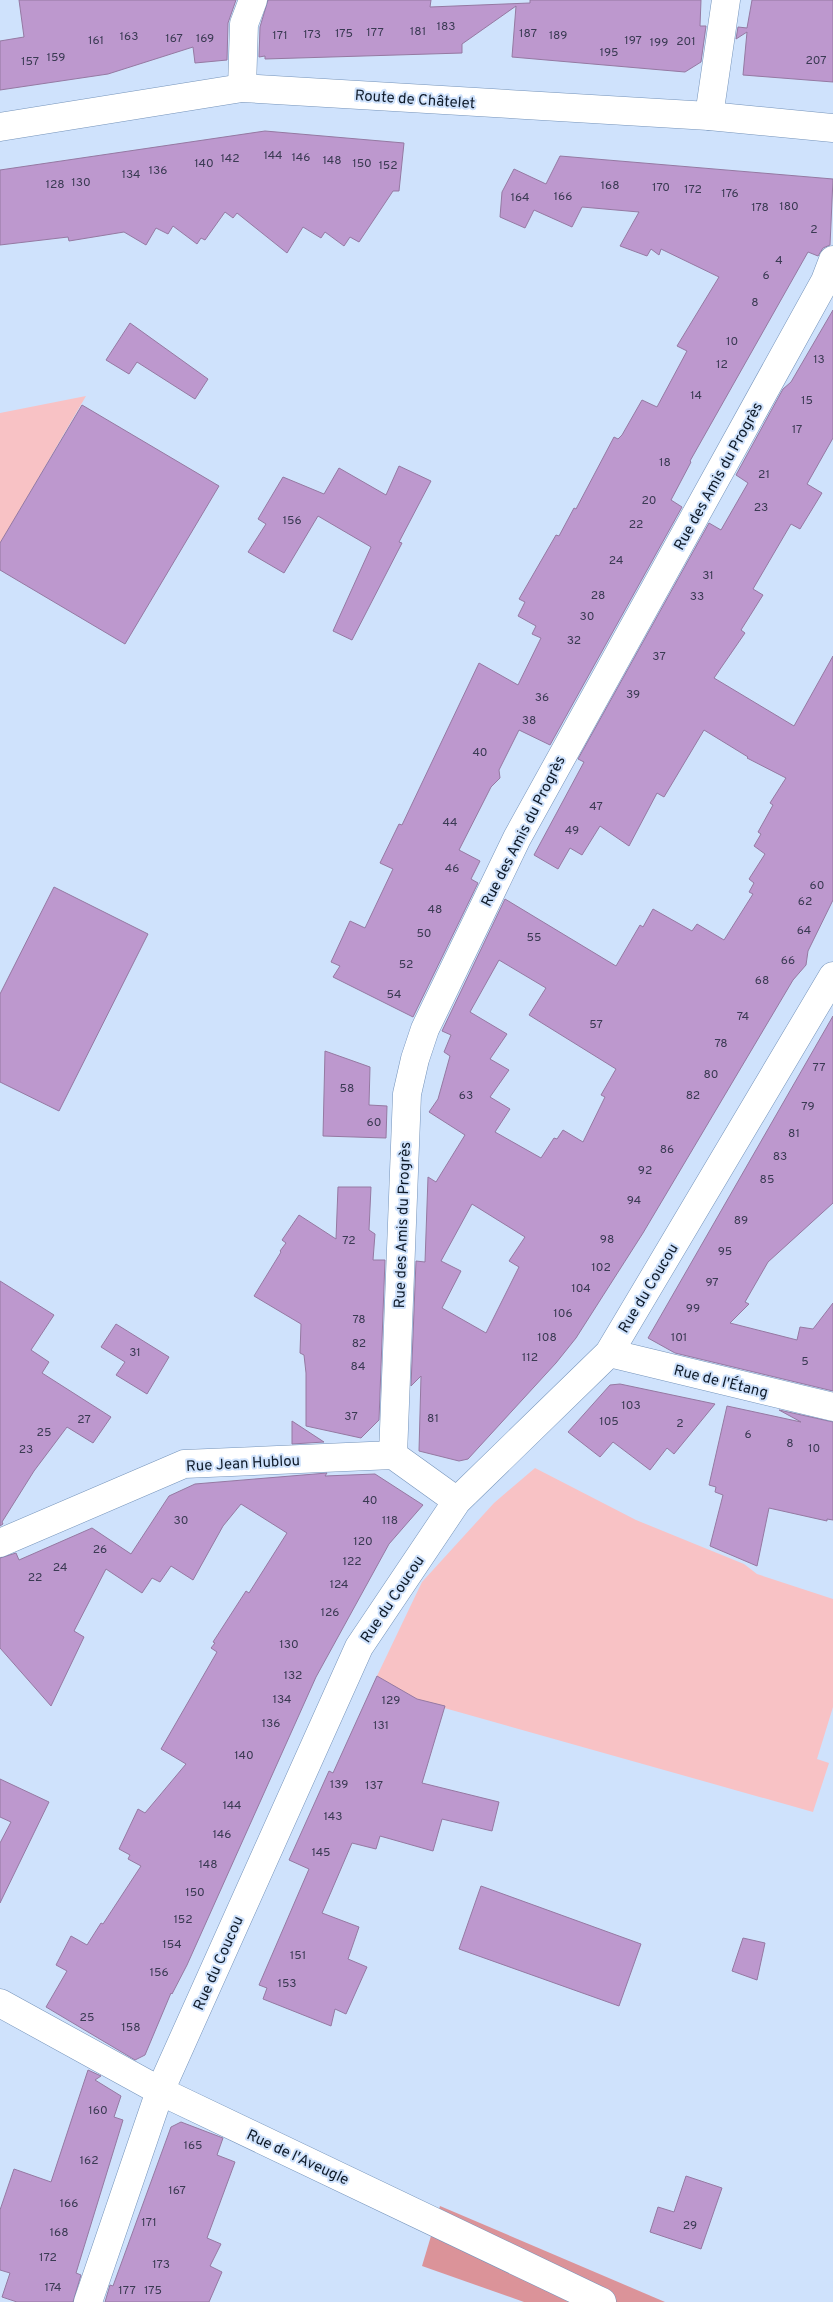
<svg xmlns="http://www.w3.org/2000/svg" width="833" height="2302" font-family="Overpass,sans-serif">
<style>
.green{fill:#f8c2c5}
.forest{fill:#db9399}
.building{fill:#bd98ce;stroke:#9579a2;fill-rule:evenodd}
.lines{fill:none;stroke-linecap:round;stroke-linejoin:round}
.minor-casing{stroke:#7493ba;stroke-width:29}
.major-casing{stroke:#7493ba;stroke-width:29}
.minor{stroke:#fff;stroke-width:28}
.major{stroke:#fff;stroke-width:28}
.labels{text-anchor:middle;stroke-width:4;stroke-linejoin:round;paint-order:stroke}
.number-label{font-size:12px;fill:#3a3a53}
.street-label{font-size:15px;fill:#0f1b2a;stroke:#cfe2fc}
</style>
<rect width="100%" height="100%" fill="#cfe2fc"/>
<!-- green -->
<path class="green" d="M86 396 0 544V413Z
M535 1468 636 1520 744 1564 757 1574 833 1599V1707L817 1759 829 1763 813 1812 416 1700 377 1676 422 1582 494 1503Z"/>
<!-- forest -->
<path class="forest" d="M440 2206 665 2302H524L422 2266Z"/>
<!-- building -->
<path class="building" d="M19 0H236L228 23 227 60 195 63 193 47 108 74 0 90V41L24 37Z
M268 0H431L430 7 530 3V0H701L700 26H706L701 62 685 72 512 57 516 6 462 44V53L265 59V56L259 57 260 27Z
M752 0H833V82L743 75 747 32 736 39 738 27 747 28Z
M265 131 404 143 399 191H393L359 242 350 237 344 246 325 232 321 238 303 227 287 253 237 213 233 218 225 212 205 240 201 238 197 244 173 226 168 234 156 228 146 245 124 232 69 241 68 237 0 245V170Z
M560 156 833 179 830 245 823 248 818 256 808 252 690 461 691 462 671 500 682 507 550 745 519 730 499 770 500 778 491 787 459 850 480 861 471 879 478 883 413 1017 333 977 340 966 331 962 350 921 365 928 393 869 380 863 399 824 402 825 479 663 518 685 541 638 532 634 536 626 518 616 525 602 519 599 556 535 559 536 574 508 576 509 614 437 618 439 622 435 642 400 657 407 687 351 677 346 719 277 661 249 659 255 651 249 647 256 620 246 639 212 582 207 572 227 534 210 525 228 500 217 502 192 514 169 546 184Z
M833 310V438L807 484 822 493 800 529 791 524 753 589 763 595 741 630 745 633 714 678 794 726 833 656V900L808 951 806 965 793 980 643 1233 576 1338 556 1363 468 1459 459 1461 419 1451 421 1376 411 1386 416 1261 425 1262 428 1177 436 1182 465 1135 429 1112 438 1099 450 1056 444 1052 451 1035 442 1031 505 899 616 966 640 925 643 927 653 909 692 931 697 924 724 940 753 894 749 892 754 883 749 879 765 854 754 846 761 834 758 832 773 805 770 803 786 778 747 758 748 757 704 730 664 797 657 793 629 846 600 826 582 855 570 848 558 869 534 855 584 762 578 759 709 523 721 530 748 483 736 475 783 389 791 382ZM499 960 546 988 529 1015 616 1069 601 1095 605 1097 583 1142 563 1130 557 1139 554 1138 541 1158 495 1132 510 1109 490 1097 509 1070 490 1059 507 1034 470 1012ZM472 1204 525 1237 509 1261 519 1267 486 1333 442 1308 461 1271 441 1261Z
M130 323 208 379 195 399 137 362 129 374 106 360Z
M82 405 219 486 125 644 0 570V543Z
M399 466 431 481 399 542 402 543 352 640 333 631 371 547 318 516 284 573 248 552 266 524 258 519 283 477 324 494 339 468 386 495Z
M54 887 148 934 59 1111 0 1082V994Z
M833 1016V1203L768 1262 745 1302 749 1304 730 1323 797 1340 800 1327 813 1329 833 1303V1391L675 1353 648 1338Z
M325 1051 370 1067 369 1105 387 1106 386 1138 323 1136Z
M338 1187H371L369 1230 375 1234 373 1260H385L379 1420 361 1438 306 1426V1373L304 1355 300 1353 301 1324 254 1296 281 1252 280 1251 286 1243 282 1240 299 1215 336 1239Z
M0 1281 54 1315 31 1350 49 1362 42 1373 111 1417 93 1443 67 1427 34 1471 2 1522 3 1524 0 1526Z
M116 1324 169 1357 147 1394 116 1375 125 1362 101 1347Z
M620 1384 715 1404 674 1454 667 1448 650 1470 613 1442 600 1457 568 1432 610 1385Z
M727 1406 801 1422 779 1410 833 1422V1520L827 1519V1521L769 1508 757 1566 710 1546 723 1495 715 1492 716 1487 709 1485Z
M292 1421 324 1442 292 1444Z
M327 1473 325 1476 375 1474 423 1505 389 1544 316 1677 187 1965 172 1994 171 1993 145 2055 135 2060 46 2007 67 1971 56 1965 71 1936 87 1945 101 1923 103 1924 141 1866 128 1859 130 1855 119 1849 138 1809 145 1813 186 1764 161 1749 217 1652 211 1648 215 1643 213 1642 246 1591 249 1593 287 1533 241 1504 223 1526 193 1580 171 1566 160 1582 152 1578 142 1593 106 1569 74 1631 84 1637 51 1706 0 1648V1558L16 1553 19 1560 92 1528 131 1554 169 1496 195 1484Z
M377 1676 417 1699 445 1706 422 1783 499 1802 492 1831 442 1819 433 1851 380 1836 376 1849 352 1843 322 1913 359 1927 348 1959 367 1967 346 2014 335 2009 331 2026 263 1999 267 1988 259 1985 309 1869 289 1860 329 1771 333 1773Z
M0 1779 49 1802 0 1903V1843L11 1822 0 1817Z
M481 1886 641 1944 619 2006 459 1949Z
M743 1938 765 1943 757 1980 732 1971Z
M88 2070 101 2076 95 2080 121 2096 114 2117 123 2120 76 2273 81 2275 73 2302H17L2 2297 10 2273 0 2270V2210L14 2169 51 2182Z
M181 2122 223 2138 217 2155 235 2162 207 2238 221 2244 210 2266 222 2272 209 2302H105L110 2285 113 2286 171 2127Z
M686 2176 722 2188 701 2249 650 2232 658 2207 674 2212Z"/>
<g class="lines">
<defs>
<path id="minor" d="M242 88 244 24 253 0
M709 116 726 0
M609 1353 833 1407
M393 1455 407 1094 415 1059 425 1029 517 838 825 281 833 260
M0 1543 184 1464 393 1455 457 1501
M0 2003 160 2091 602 2302
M88 2302 160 2091 359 1647 457 1501 609 1353 833 976"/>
<path id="major" d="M0 127 242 88 709 116 833 128"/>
</defs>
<!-- minor casing -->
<use href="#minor" class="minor-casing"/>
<!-- major casing -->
<use href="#major" class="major-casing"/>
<!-- minor -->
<use href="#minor" class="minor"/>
<!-- major -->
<use href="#major" class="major"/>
</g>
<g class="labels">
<!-- number labels -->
<g class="number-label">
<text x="446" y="30">183</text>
<text x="418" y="35">181</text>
<text x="375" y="36">177</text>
<text x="344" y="37">175</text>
<text x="528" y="37">187</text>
<text x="312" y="38">173</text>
<text x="280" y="39">171</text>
<text x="558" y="39">189</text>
<text x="129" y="40">163</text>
<text x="174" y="42">167</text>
<text x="205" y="42">169</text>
<text x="96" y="44">161</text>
<text x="633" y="44">197</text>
<text x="686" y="45">201</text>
<text x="659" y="46">199</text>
<text x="609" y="56">195</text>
<text x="56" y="61">159</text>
<text x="816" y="64">207</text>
<text x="30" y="65">157</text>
<text x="273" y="159">144</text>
<text x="301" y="161">146</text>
<text x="230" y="162">142</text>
<text x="332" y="164">148</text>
<text x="204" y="167">140</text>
<text x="362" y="167">150</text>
<text x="388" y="169">152</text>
<text x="158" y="174">136</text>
<text x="131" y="178">134</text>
<text x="81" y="186">130</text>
<text x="55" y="188">128</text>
<text x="610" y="189">168</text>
<text x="661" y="191">170</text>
<text x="693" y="193">172</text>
<text x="730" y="197">176</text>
<text x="563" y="200">166</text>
<text x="520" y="201">164</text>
<text x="789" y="210">180</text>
<text x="760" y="211">178</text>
<text x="814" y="233">2</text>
<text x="779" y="264">4</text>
<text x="766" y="279">6</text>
<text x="755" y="306">8</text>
<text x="732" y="345">10</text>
<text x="819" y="363">13</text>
<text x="722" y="368">12</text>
<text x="696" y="399">14</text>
<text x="807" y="404">15</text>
<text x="797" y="433">17</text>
<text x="665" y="466">18</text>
<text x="764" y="478">21</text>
<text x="649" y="504">20</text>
<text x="761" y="511">23</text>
<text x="292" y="524">156</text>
<text x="636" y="528">22</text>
<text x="616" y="564">24</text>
<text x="708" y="579">31</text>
<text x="598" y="599">28</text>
<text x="697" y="600">33</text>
<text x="587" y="620">30</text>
<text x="574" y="644">32</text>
<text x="659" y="660">37</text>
<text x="633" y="698">39</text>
<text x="542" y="701">36</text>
<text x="529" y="724">38</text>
<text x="480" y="756">40</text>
<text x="596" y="810">47</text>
<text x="450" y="826">44</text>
<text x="572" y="834">49</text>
<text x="452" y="872">46</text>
<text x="817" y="889">60</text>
<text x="805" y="905">62</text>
<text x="435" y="913">48</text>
<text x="804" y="934">64</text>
<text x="424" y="937">50</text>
<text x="534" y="941">55</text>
<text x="788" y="964">66</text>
<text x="406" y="968">52</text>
<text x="762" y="984">68</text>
<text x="394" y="998">54</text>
<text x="743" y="1020">74</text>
<text x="596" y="1028">57</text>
<text x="721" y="1047">78</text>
<text x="819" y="1071">77</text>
<text x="711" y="1078">80</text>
<text x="347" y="1092">58</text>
<text x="466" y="1099">63</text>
<text x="693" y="1099">82</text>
<text x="808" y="1110">79</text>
<text x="374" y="1126">60</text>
<text x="794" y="1137">81</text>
<text x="667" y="1153">86</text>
<text x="780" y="1160">83</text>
<text x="645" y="1174">92</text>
<text x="767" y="1183">85</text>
<text x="634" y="1204">94</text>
<text x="741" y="1224">89</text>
<text x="607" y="1243">98</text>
<text x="349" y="1244">72</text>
<text x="725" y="1255">95</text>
<text x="601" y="1271">102</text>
<text x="712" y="1286">97</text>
<text x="581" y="1292">104</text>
<text x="693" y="1312">99</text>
<text x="563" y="1317">106</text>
<text x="359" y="1323">78</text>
<text x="547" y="1341">108</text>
<text x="679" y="1341">101</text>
<text x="359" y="1347">82</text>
<text x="135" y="1356">31</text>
<text x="530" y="1361">112</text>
<text x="805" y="1365">5</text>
<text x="358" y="1370">84</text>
<text x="631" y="1409">103</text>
<text x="351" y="1420">37</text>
<text x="433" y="1422">81</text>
<text x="84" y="1423">27</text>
<text x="609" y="1425">105</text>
<text x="680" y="1427">2</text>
<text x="44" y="1436">25</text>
<text x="748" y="1438">6</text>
<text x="790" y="1447">8</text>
<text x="814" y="1452">10</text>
<text x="26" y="1453">23</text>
<text x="370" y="1504">40</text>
<text x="181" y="1524">30</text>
<text x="390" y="1524">118</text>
<text x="363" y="1545">120</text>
<text x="100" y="1553">26</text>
<text x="352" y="1565">122</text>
<text x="60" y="1571">24</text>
<text x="35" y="1581">22</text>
<text x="339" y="1588">124</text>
<text x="330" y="1616">126</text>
<text x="289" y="1648">130</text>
<text x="293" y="1679">132</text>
<text x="282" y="1703">134</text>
<text x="391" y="1704">129</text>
<text x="271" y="1727">136</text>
<text x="381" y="1729">131</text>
<text x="244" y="1759">140</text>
<text x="339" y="1788">139</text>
<text x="374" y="1789">137</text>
<text x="232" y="1809">144</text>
<text x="333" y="1820">143</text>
<text x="222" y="1838">146</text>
<text x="321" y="1856">145</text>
<text x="208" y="1868">148</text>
<text x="195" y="1896">150</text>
<text x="183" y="1923">152</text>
<text x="172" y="1948">154</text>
<text x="298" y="1959">151</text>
<text x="159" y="1976">156</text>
<text x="287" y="1987">153</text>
<text x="87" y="2021">25</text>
<text x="131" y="2031">158</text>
<text x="98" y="2114">160</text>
<text x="193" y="2149">165</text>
<text x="89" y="2164">162</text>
<text x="177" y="2194">167</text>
<text x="69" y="2207">166</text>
<text x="149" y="2226">171</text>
<text x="690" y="2229">29</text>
<text x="59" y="2236">168</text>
<text x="48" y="2261">172</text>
<text x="161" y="2268">173</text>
<text x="53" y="2291">174</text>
<text x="127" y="2294">177</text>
<text x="153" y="2294">175</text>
</g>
<!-- street labels -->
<g class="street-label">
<text transform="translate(415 99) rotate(4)" y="5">Route de Châtelet</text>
<text transform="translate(718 476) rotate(-61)" y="5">Rue des Amis du Progrès</text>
<text transform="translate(523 831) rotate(-63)" y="5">Rue des Amis du Progrès</text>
<text transform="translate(402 1225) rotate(-88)" y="5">Rue des Amis du Progrès</text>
<text transform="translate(648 1288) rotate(-59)" y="5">Rue du Coucou</text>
<text transform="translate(721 1381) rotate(14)" y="5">Rue de l'Étang</text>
<text transform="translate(243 1463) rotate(-3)" y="5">Rue Jean Hublou</text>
<text transform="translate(392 1599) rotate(-56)" y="5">Rue du Coucou</text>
<text transform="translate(218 1963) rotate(-66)" y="5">Rue du Coucou</text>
<text transform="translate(298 2157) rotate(25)" y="5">Rue de l'Aveugle</text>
</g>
</g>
</svg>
